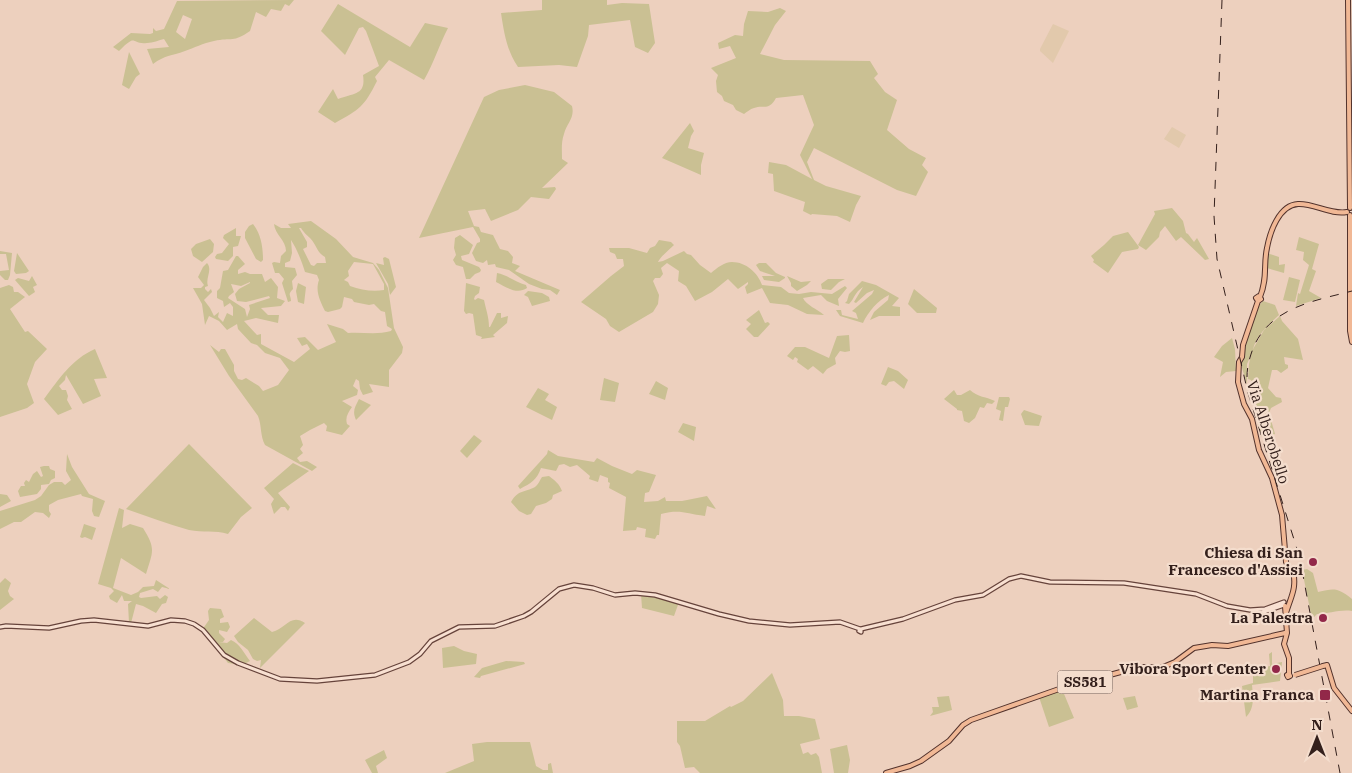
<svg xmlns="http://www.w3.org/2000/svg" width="1352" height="773" font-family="'IBM Plex Serif',serif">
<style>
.farmland{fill:#e2c9ac}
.green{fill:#cac093;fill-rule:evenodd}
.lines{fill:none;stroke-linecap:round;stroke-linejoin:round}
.secondary-casing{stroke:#66433b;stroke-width:5.5}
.primary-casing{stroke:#52322c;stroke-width:6}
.secondary{stroke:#f8e0d1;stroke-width:3}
.primary{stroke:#f1b895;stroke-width:4}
.rail{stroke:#34201c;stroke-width:1;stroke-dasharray:9 9;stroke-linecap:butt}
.primary-bridge-casing{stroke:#52322c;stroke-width:6;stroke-linecap:butt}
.primary-bridge{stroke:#f1b895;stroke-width:4}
.poi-dot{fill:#922849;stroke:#f4ddcd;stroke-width:2}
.labels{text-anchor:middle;stroke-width:4.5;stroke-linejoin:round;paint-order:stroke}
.shield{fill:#f4ddcd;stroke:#6e5951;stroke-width:1}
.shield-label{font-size:14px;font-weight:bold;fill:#34201c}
.street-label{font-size:15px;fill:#34201c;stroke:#f4ddcd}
.poi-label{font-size:15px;font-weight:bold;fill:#34201c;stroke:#f4ddcd;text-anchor:end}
</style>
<rect width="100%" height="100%" fill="#edd0be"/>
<!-- farmland -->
<path class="farmland" d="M1053 24 1069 31 1053 63 1040 51V49Z
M1172 127 1186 135 1179 148 1164 139Z"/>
<!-- green -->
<path class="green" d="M294 0 289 6 285 4 281 11 271 9 266 17 256 12 250 31C233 43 232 37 214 41 203 43 194 48 185 51 171 56 165 55 153 64L147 49 169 47 164 39C159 40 153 43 147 43 130 45 138 32 119 51L113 47 131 33 150 34 153 33V28L156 31 164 29 177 1ZM183 15 192 19 185 39 176 32Z
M542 0H607V5L622 3 649 4 655 43 648 53 635 47 630 20 589 25 588 36 577 67 559 65 518 67C507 51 504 33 501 13L542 10Z
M338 4 410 47 425 23 448 28C439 45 434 63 424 80L389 60 375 77 377 81C364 107 360 109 335 123L318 112 333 89 338 99C355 93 366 95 363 75L379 66 366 31 363 27 359 28 345 55 321 31Z
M780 8 786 11 775 25 760 54 784 60 870 61 878 74 874 78 885 92 897 100 887 130 909 149 926 158 922 165 928 172 916 196 897 190 814 148 807 162 814 180 826 186 861 196 856 205 850 222 837 216 812 214 811 215 803 211 805 202 774 191 773 174 768 173 769 162 786 165 812 179 800 155 814 125 803 95 776 98C768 112 764 104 754 108 750 109 747 112 744 114L736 110 733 105 724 101 722 96 717 92 716 81 718 75 711 68 736 58 730 46 719 49 718 43 735 35 743 36 744 24 748 11 768 12Z
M129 52 140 74 136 77 129 89 122 85Z
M525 85 554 92 572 106C575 118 567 123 564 134 561 142 562 151 562 159L568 163 542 188 555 187 556 189 549 199 531 197 518 210 491 221 485 209 468 211 474 226 479 227 481 232 493 235 500 249 508 251 513 257 512 263 520 266 515 271 560 290 557 295 550 290 542 289 529 284 509 270 496 267 495 264 488 265 487 260 483 263 476 261 472 253 477 243 480 242V239L473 227 419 238 484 97 499 90Z
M690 123 694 131 691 136 688 148 704 153 701 165V175L662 158Z
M1172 208 1183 221 1186 233 1188 234 1194 242 1197 238 1209 259 1205 260 1202 257 1181 237 1176 241 1165 226 1160 232 1159 237 1146 250 1138 245 1155 214 1154 211Z
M311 221 336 239 353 257 373 263 379 270 388 288 394 328 403 347 402 353 389 370V387L369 384 373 392 363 395 360 389 359 381 356 379 353 386 358 390 357 395 342 401 352 407C348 413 345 417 347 424L350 426 342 435 326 431 327 426 324 423 310 430 300 436 303 445 300 449 303 453 297 458 300 462 307 461 317 467 312 471 265 445C260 436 262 426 258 416L229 376 210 345 219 352 221 349H225L234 365V371L238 379 242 380 246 378 259 386 263 391 278 385 289 370 280 358 265 353 257 345 251 343 238 329 237 324 227 330 219 321 209 316 205 325 202 304 193 288H201L204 285 198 277 203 267 207 263C213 270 205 278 208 286L205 287V289L208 292 211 289 212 292 204 300 210 308 214 316 219 312 218 317 223 322 227 313 233 316V307L230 303 224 307 223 301 217 298V291L220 288 223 271 228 270 236 256H238L245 264 238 270V274L245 272 250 274H262L265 282 271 278 278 287 277 298 285 301 281 306 261 308 268 315H279L278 323 256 318 244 321 257 335 261 334V344L294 362 310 349 307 344 302 346 297 338 305 337 318 350 336 342 327 324 343 329 348 333C363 332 377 335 391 331L392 329 387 326 385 312 381 311 374 304 369 305 354 302 352 299 344 297 342 307 340 309 328 312 325 311C320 301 315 291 319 280L317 275 305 272C302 262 297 249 291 240L292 253 290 261 285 263V267L295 268 297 275 292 281 293 289C287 295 291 295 291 301L288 302 282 283 284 279 279 273H275L272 263 274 262 280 263 281 256 286 251C286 240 275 235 274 224L281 228H291L288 224ZM299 228H301C304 233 306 234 310 238 317 245 316 252 325 257L326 263H317L314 266 311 265 303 249 307 247V242ZM354 262 373 264 384 284V290C373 292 361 290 350 286L348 282 344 280 349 276 348 271ZM250 282V283L239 289 235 294 237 301 246 302 269 296 270 298 249 305 250 309 247 317 245 309 228 298 229 296 234 292 231 284 241 286Z
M253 224C261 234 263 247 263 260L261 262 256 259 245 238V232L249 226Z
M236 228V236H241L238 246 233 247V256L228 261 216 259 215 257 217 254 222 253 229 244 223 238 224 235Z
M1128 232 1139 247 1138 249 1122 252 1108 273 1093 262 1094 260 1091 256 1104 245 1113 236Z
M460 235 473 245 469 254 461 256 462 260 479 267 481 270 480 272 475 274 470 279H466L463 267 456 265 453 260 456 255 454 248 455 238Z
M1299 237 1319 244 1312 269 1316 271 1309 291 1321 298 1296 306 1298 293 1300 294 1309 265 1303 260 1304 252 1296 250Z
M210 239 214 244 213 252 202 262 193 256 191 249 196 244Z
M659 240 671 242 674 245C669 250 660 257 658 262L663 261 684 251 687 254 691 255 700 265 711 273C717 268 724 262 732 262 746 262 758 273 762 285L781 287 789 293 799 294 811 292 832 294 845 286 847 288 838 299 839 306 827 301 821 295 803 298C806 305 817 309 824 315L807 314 788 305 770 303 762 288 747 294 745 287 748 284V282L738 289 728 279 712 292 695 301 686 286 678 281 679 271 667 263 661 268 663 274 660 278H655L653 281 659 295 658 304 653 312 619 332 610 326 606 319 581 302 611 276 624 266 623 259H617L615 254 610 252 609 248H629L647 253 650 248 655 246Z
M0 251 12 253 10 275 8 280H5L0 275V271L9 270 6 254H0Z
M17 253 29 271 26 273 16 274 14 271Z
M1267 253 1279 257V265L1285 264 1284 273 1267 268Z
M385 257 389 259 396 287 390 295 388 284 376 263 384 265 383 258Z
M759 263H766L776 273 785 277V278L779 282 764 280 762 276H775L760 271 756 265Z
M497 273C507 275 516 282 526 285L527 288C517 295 506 287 496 282Z
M32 276 37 285 33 287 35 292 29 296 15 280 18 278 29 281Z
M787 276 801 282 811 281 807 285 797 291 791 286V283Z
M1289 277 1300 280 1295 302 1283 300Z
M828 279H845L839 282 831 290 822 289 821 284Z
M862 281 876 285 899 298 892 306 900 307V316H879L870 320 874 312 888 300 889 295C878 300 868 312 863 323L840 316 836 310H841L842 315 858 319 856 313 852 311 872 294 874 290 867 293 856 303 854 302 863 287C854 293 855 298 849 304L845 303 847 301 849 294Z
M298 283 306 287 304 304 298 302 296 291Z
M466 283 480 287 479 293 475 296 474 299 475 300 478 298 484 300C486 310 489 317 489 327H490L497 313H501V318L508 316 507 323 493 335 495 337 481 339 482 337 476 335 473 314 469 313 466 314 464 311Z
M9 285 13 287 14 292H18L25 297 10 309 25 332 28 331 47 349 35 362 27 384 34 403 27 408 0 417V288Z
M914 289 937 308 936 313H917L908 304Z
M528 291 542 293 549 297 550 301 532 306 528 297 524 295Z
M1263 301 1275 305 1279 315C1268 325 1257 335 1253 349L1264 330 1280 316 1282 321 1298 339 1303 360 1284 357 1285 364 1288 365V368L1281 373 1277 370H1272L1268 388 1276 397 1281 398 1282 402 1271 408 1269 413 1275 434 1262 437 1258 423V410L1256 405 1258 398 1251 380 1248 379 1249 364 1251 355 1247 364V384C1245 376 1241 368 1241 360 1241 350 1256 306 1263 301Z
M759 310 765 323 768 322 770 324 758 337H754L746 329 751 324 746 320Z
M849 335 850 351 845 352 840 351 835 358 836 364 827 369 823 374 813 366 808 370 797 362 798 359 795 357 793 360 787 356 795 347H805L829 358 837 336Z
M1232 338 1235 349 1236 371 1226 372 1220 377 1223 362 1214 357 1222 346Z
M95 349 107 378 94 379 101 396 83 404 66 375 65 380 59 386 62 390H66L68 396 67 400 72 409 58 415 44 399C59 379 72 359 95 349Z
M888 367 898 371 908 380 904 389 894 381 889 382 886 386 881 384Z
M604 378 619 383 615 402 600 400Z
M656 381 668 388 665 400 649 394Z
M538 388 549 394 545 400 557 407 552 420 526 407Z
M954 390 957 395H961L970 390C977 397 987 397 995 401L992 404 987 403 984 408 980 407 975 418 969 423 964 421 962 411 957 410V409L944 399Z
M999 397H1009L1010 399 1008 407H1005L1003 421 999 420 1001 411 996 409Z
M359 399 371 405 356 420C352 411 355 407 359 399Z
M1024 410 1042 416 1039 426 1025 425 1021 414Z
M683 423 696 427 694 441 678 432Z
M474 435 482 441 467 458 460 451Z
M189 444 252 508 241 517 228 534C215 530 203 533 189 530 168 524 147 516 126 509Z
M548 450 558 456 594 462 597 458 612 466 632 474 637 470 656 475 649 492 645 493 644 502 658 501 665 497 666 501H682L707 496 716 509 707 506 705 516C686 514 681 509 661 514L659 535H657L655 539 645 537 646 529 637 527 636 530 623 531 626 497 609 488 610 483 608 482V478L600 475 598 482 589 479 590 476 577 465 570 467 564 464 559 465 556 471 541 468C537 480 531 483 520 489L518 486 547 454Z
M67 454 72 467 89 494 105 501 99 517 94 516 92 511 93 499 82 496 81 494 58 500 49 505V511L51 514 49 518 43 513 35 512 21 522H14L0 529V511L35 500 41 496 49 485 54 482H62L65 485 71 480 66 471Z
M293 463 309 471 278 493 290 507 288 511 285 507H281L274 514 271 504 274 499 264 488Z
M44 466H49L50 469 55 471V478L51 480 49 484 41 485V489L37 494 20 497 18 491 21 486H25L24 483 26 480 29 482 33 474 37 471 41 477 43 476 40 467Z
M549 476C555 481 559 483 562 491L553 495 552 499 546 503 536 506 531 514 527 515 519 511 511 502C519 489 524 493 535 487 538 485 540 480 542 477Z
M0 494 7 495 11 501 0 507Z
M119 508 124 510 122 528 130 524 143 528C156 549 153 551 146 574L121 558 113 588 131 595 138 592 143 587 154 586 156 580 170 589 162 587 158 592 153 589 140 593 139 597 141 598 157 596 160 599 165 595 168 597 166 603 162 604 156 613 143 606 136 604 131 623H129L128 604 132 601H124L122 595 117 603 110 599 109 596 114 591 111 588 98 584Z
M84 524 96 528 92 540 85 537 82 538 80 537Z
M1307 569 1313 573 1318 592C1335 588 1338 588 1352 599V611C1340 609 1329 614 1317 614L1312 619 1302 570Z
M5 578 11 583 8 591 10 596 14 599 0 610V583Z
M641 594 654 596 679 602 674 616 642 608Z
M210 608 221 609 224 617 220 619V623L228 622 230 627 227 632 219 630V633L225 639 223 642H219L227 643 231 640C240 644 244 653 250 661L242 665 228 663 202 630 209 620 208 611Z
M254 618 272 632C286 629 290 613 305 623L260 668 261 660 257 661 253 659 248 650 238 642 234 636Z
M454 646 464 651 477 654 476 664 443 668 442 648Z
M1272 652V664L1282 662 1280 681 1252 685C1253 696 1255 708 1246 717L1242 686 1253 683V670L1270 666 1269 654Z
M506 661 524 662 525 664 481 676 480 678 474 677 482 668Z
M772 673 783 700 784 716H799L815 719 820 739 800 744 803 754 808 752 811 755 816 753 819 757 822 773H700L694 767 685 768 680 746 677 742V721H705L730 706 731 707 743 701Z
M1062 689 1074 718 1049 727 1039 697Z
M949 696 952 710 930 716 933 712 932 707H939L937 697Z
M1135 696 1138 707 1127 710 1123 698Z
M487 742H530L536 766 543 770H548V764L551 763 553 773H445L474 761 472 744Z
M847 745 850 760 848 773H834L830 749Z
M384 750 387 758 376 766 378 773H372L365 760Z"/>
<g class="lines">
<defs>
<path id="secondary" d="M1253 611 1261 613 1284 605
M0 627 6 626 49 628 81 621 94 620 148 626 171 620 185 621 194 624 203 630 224 655 238 663 280 679 317 681 375 675 409 662 420 654 431 641 459 627 495 626 524 616 531 612 559 589 574 585 593 588 615 595 635 593 655 595 719 614 749 621 790 625 840 622 860 629
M860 629 859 631 861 632V629L865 628 903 619 955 600 983 595 1009 579 1021 576 1050 582 1124 583 1196 594 1227 606 1250 610 1265 609 1284 602"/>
<path id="primary" d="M1348 0 1350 208
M1350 215V331L1352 342
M1259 296 1261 299 1258 301 1256 298Z
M1260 297C1268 277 1263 266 1267 248 1270 232 1279 205 1298 204 1314 203 1330 215 1347 212
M1258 301 1243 345 1242 357 1239 362 1238 382 1244 404 1252 419 1259 450 1272 478 1282 515 1286 562 1288 567 1293 570C1297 589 1291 596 1286 613
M1285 606 1287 633 1284 644 1289 658V674
M1323 666 1327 665 1334 688 1352 711
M1289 674 1290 676 1288 677 1287 675Z
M886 773 910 766 921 761 949 741 963 725 971 720 1062 688 1139 667H1163L1175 662 1194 648 1212 645 1228 646 1285 633"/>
</defs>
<!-- secondary casing -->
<use href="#secondary" class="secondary-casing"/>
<!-- primary casing -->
<use href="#primary" class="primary-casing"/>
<!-- secondary -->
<use href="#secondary" class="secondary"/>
<!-- primary -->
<use href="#primary" class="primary"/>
<!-- rail -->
<path class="rail" d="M1222 0 1214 216 1217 259 1241 363 1248 393 1297 549
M1247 377C1247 366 1250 356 1254 346 1272 307 1314 301 1352 291
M1302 570 1340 773"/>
<defs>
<path id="primary-bridge" d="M1295 675 1323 666"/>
</defs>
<!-- primary-bridge casing -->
<use href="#primary-bridge" class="primary-bridge-casing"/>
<!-- primary-bridge -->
<use href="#primary-bridge" class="primary-bridge"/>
</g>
<!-- markers -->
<g class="poi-dot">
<circle cx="1313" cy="562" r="5"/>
<circle cx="1323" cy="618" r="5"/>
<circle cx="1276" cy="669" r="5"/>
<rect x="1319" y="689" width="12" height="12" rx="2.5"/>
</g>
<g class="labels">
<!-- shield labels -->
<rect class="shield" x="1057.5" y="670.5" width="55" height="23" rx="4"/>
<g class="shield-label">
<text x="1085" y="687">SS581</text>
</g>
<!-- street labels -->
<g class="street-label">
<text transform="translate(1268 432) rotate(72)" y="5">Via Alberobello</text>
</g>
<!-- poi labels -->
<g class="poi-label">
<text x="1303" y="558">Chiesa di San<tspan x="1303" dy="17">Francesco d'Assisi</tspan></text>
<text x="1313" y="623">La Palestra</text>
<text x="1266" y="674">Vibora Sport Center</text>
<text x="1314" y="700">Martina Franca</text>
</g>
</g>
<!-- north arrow -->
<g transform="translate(1317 738)" stroke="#f4ddcd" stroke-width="4" paint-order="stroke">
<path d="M0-4L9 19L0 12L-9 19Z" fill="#34201c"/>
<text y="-8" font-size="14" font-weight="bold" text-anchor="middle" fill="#34201c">N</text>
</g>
</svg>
